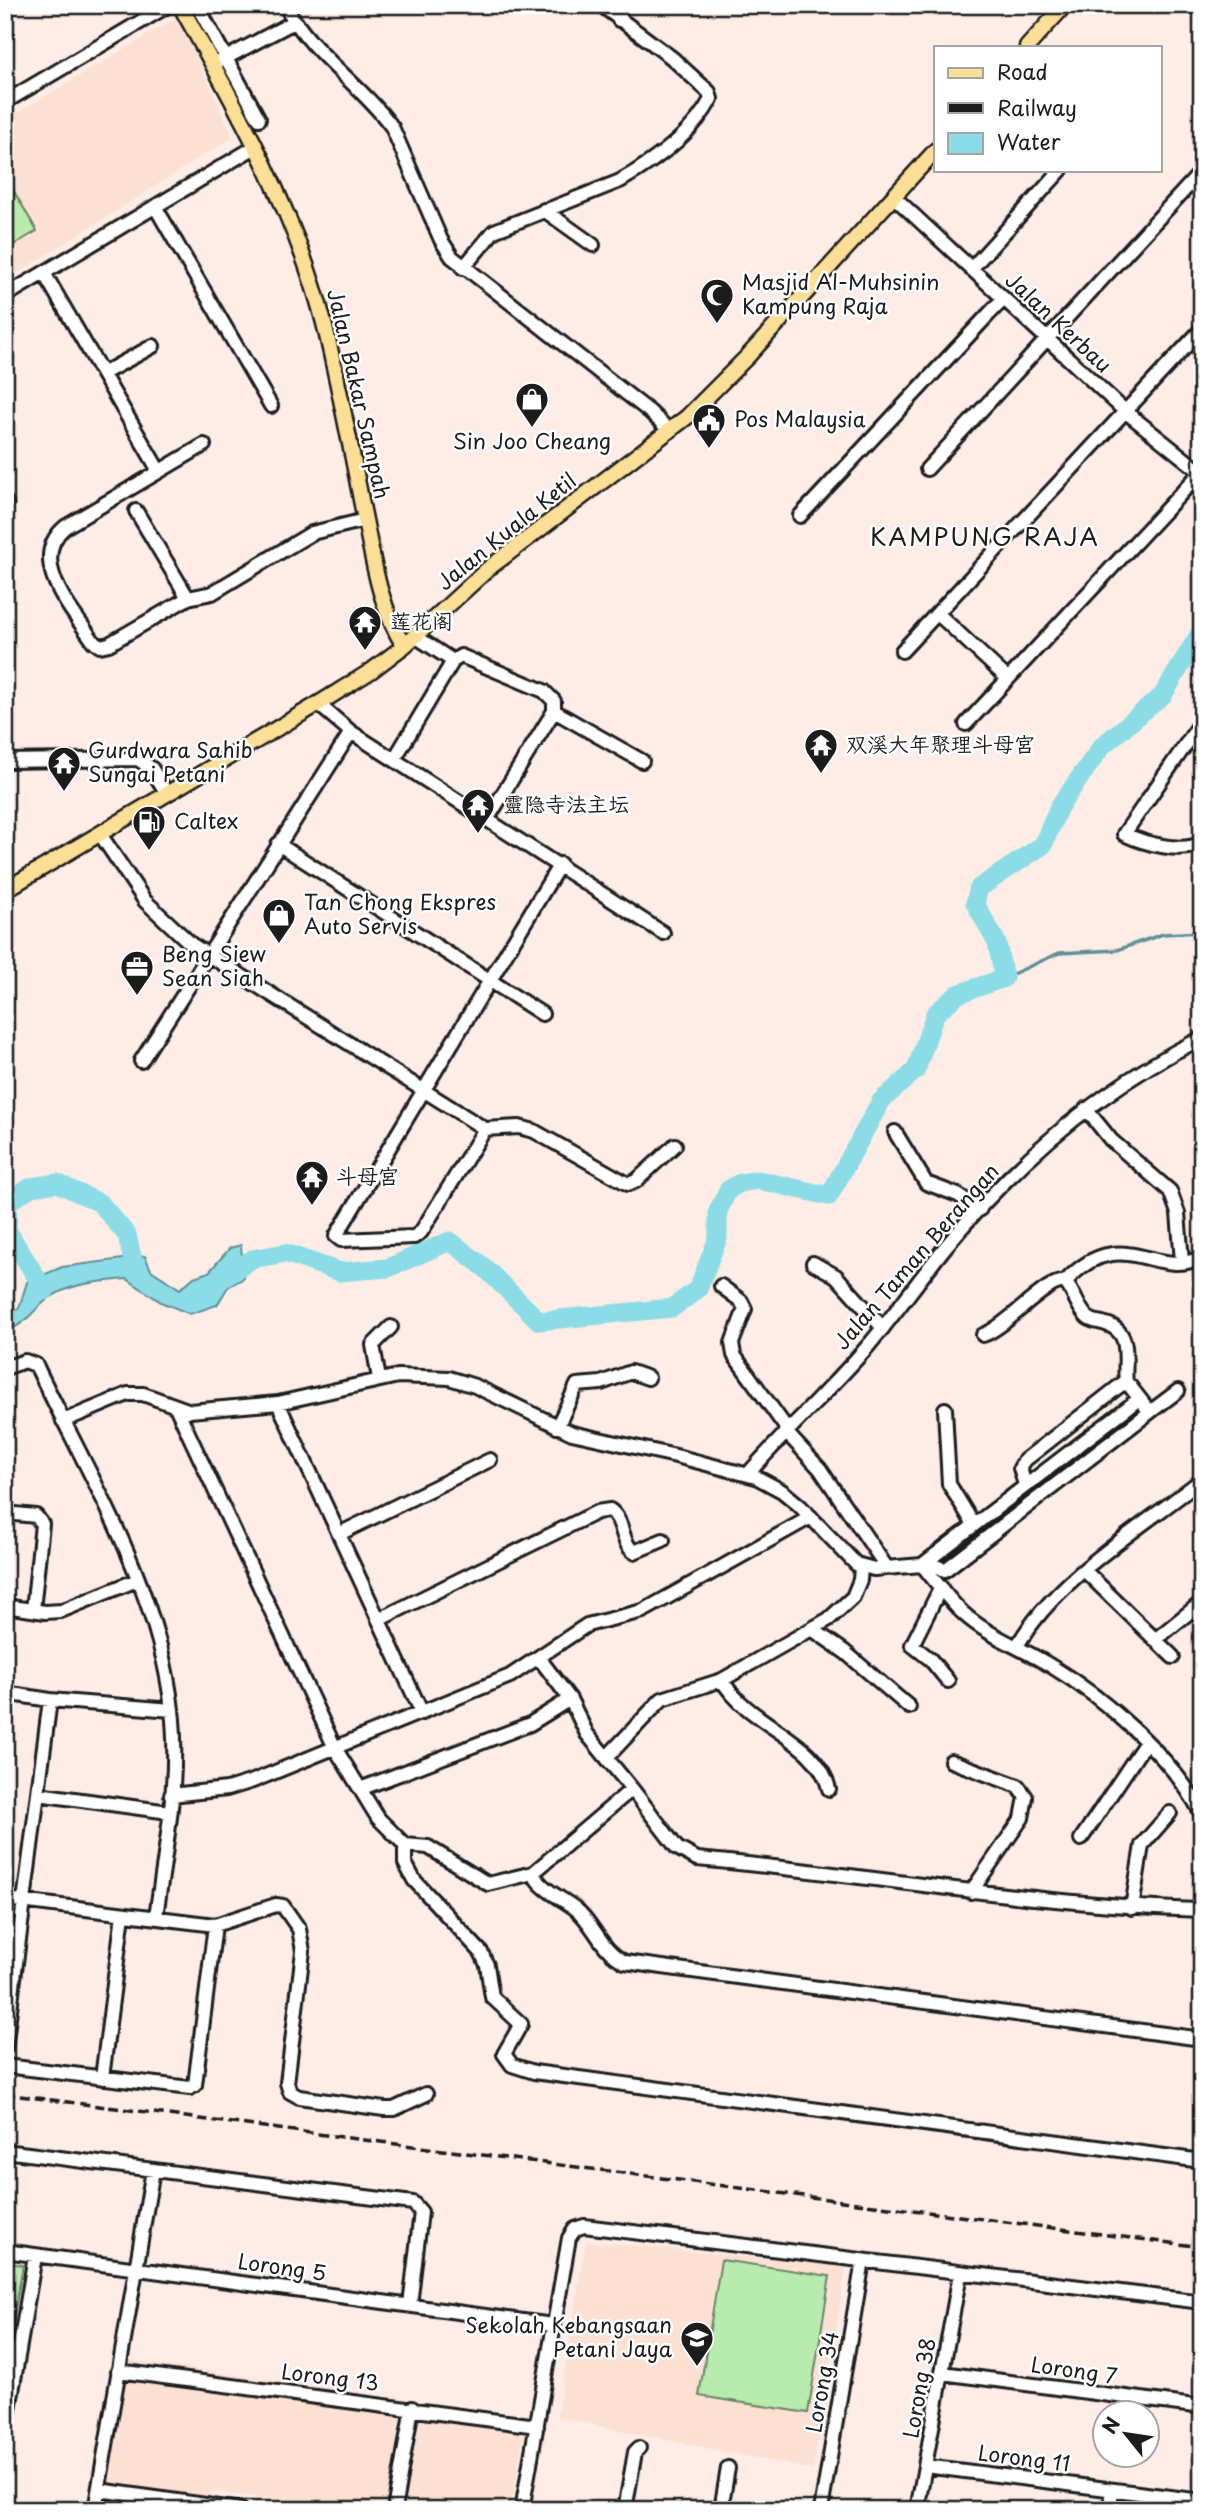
<svg xmlns="http://www.w3.org/2000/svg" width="1207" height="2515" font-family="'Playpen Sans','LXGW WenKai TC',sans-serif">
<style>
.built{fill:#fce0d4}
.park{fill:url(#park-crowns);stroke:#6a8465;stroke-width:2}
.pitch{fill:#b7ecae;stroke:#6a8465;stroke-width:2}
.water{fill:#8bdce6;stroke:#5f8f95;stroke-width:2}
.lines{fill:none;stroke-linecap:round;stroke-linejoin:round}
.stream{stroke:#5f8f95;stroke-width:3.5}
.river{stroke:#8bdce6;stroke-width:19}
.minor-casing{stroke:#1c1c1c;stroke-width:18}
.major-casing{stroke:#1c1c1c;stroke-width:19}
.minor{stroke:#fff;stroke-width:12}
.major{stroke:#fbdf96;stroke-width:14}
.rail{stroke:#1c1c1c;stroke-width:3.5;stroke-dasharray:10 5;stroke-linecap:butt}
.labels{text-anchor:middle;stroke-width:5;stroke-linejoin:round;paint-order:stroke}
.poi-label{font-size:21px;fill:#1c1c1c;stroke:#fff;text-anchor:start}
.street-label{font-size:21px;fill:#1c1c1c;stroke:#fff}
.quarter-label{font-size:24px;letter-spacing:2px;fill:#1c1c1c;stroke:#fff}
</style>
<defs>
<pattern id="park-crowns" width="20" height="18" patternUnits="userSpaceOnUse" patternTransform="scale(1.75)"><rect width="20" height="18" fill="#b7ecae"/><path d="M2 6a3 3 0 1 1 6 0M12 15a3 3 0 1 1 6 0" fill="none" stroke="#9dca95"/></pattern>
</defs>
<rect width="100%" height="100%" fill="#fdede6"/>
<filter id="ink" filterUnits="userSpaceOnUse"><feTurbulence type="fractalNoise" baseFrequency=".0143" numOctaves="2"/><feDisplacementMap in="SourceGraphic" scale="14" xChannelSelector="R" yChannelSelector="G"/><feConvolveMatrix kernelMatrix="1 2 1 2 8 2 1 2 1" color-interpolation-filters="sRGB"/></filter>
<g filter="url(#ink)">
<!-- built -->
<path class="built" d="M178 17 233 137 5 281V120Z
M586 2241 846 2267 813 2470 557 2417Z
M126 2360 527 2416 510 2510H345L211 2491 208 2510H105Z"/>
<!-- park -->
<path class="park" d="M5 2262 23 2265 5 2366Z"/>
<!-- pitch -->
<path class="pitch" d="M5 176 37 231 5 250Z
M721 2260 830 2276 808 2413 699 2396Z"/>
<!-- water -->
<path class="water" d="M241 1245 244 1278 228 1287 217 1305 190 1314 161 1302 127 1279C99 1282 72 1282 48 1299 29 1313 31 1321 5 1332V1314L19 1308 27 1282 62 1267 145 1256 151 1270 180 1289 194 1277 209 1272 230 1248Z"/>
<g class="lines">
<!-- stream -->
<path class="stream" d="M1004 978 1059 953 1117 950 1163 934 1202 932"/>
<!-- river -->
<path class="river" d="M221 1280 252 1259 285 1253 340 1272 388 1268 450 1241 485 1268 539 1321 672 1308 698 1289 718 1238V1211L728 1190 740 1183 758 1180 829 1196 881 1101 916 1070 935 1014 958 994 1004 978 997 943 975 903 979 888 1043 845 1059 807 1102 746 1163 695 1202 630
M45 1291 7 1230 8 1202 31 1187 57 1183 100 1203 127 1235 135 1270"/>
<defs>
<path id="minor" d="M197 5 259 119
M285 5C312 55 360 83 392 127L441 240 452 257 650 412 670 431
M619 20 621 5
M220 61 294 22
M5 102 169 5
M893 196 1126 412 1202 473
M156 208 271 406
M544 210 593 245
M463 268 494 231 620 181C653 162 693 134 711 99L709 92 672 58 601 5
M971 269 1061 170
M44 273 159 471
M5 296 255 147
M104 373 153 346
M927 469 1202 171
M5 501 6 503
M136 511 188 598 212 593 312 533 365 520
M800 516 1003 299
M188 598 109 644 100 646 93 641C73 611 26 560 65 527L204 445
M938 614 1008 679
M415 636 453 661
M902 651 1202 329
M318 704 351 732 663 933
M1202 721 1124 834C1143 843 1184 855 1202 842
M966 724 1202 471
M395 758 453 661 461 656 544 691 554 701V711
M5 761 138 759 152 769 167 794
M488 818 554 711 642 761
M100 834 145 901 191 944 485 1129 519 1127 534 1131 628 1184 636 1181 675 1145
M278 844 542 1014
M141 1061 351 732
M1086 1109 1111 1140 1170 1191 1178 1213 1182 1261
M485 1129 421 1232 414 1237 341 1240 336 1236 560 864
M895 1132 926 1183 958 1195 980 1209
M813 1263 836 1276 883 1328
M1065 1282C1121 1221 1156 1281 1202 1257
M721 1286 741 1301 745 1309 732 1343 734 1355 787 1429
M983 1335C1006 1328 1047 1278 1065 1282 1074 1292 1077 1306 1086 1316 1092 1323 1099 1321 1106 1324 1134 1332 1123 1363 1126 1383
M5 1368 25 1361 36 1365C88 1474 159 1588 172 1710 180 1779 165 1850 156 1917
M379 1379 373 1345 391 1327
M278 1403 422 1713
M177 1409 335 1748 378 1818 405 1845V1863L414 1880 481 1952 487 1965 492 1997 521 2024 504 2054 512 2065 534 2072 1202 2161
M945 1409 949 1484 974 1525
M1150 1412 1178 1391
M63 1421 128 1394H143L190 1411 278 1403 398 1376 449 1378 475 1386 572 1433 676 1456 756 1477 782 1491 800 1506 856 1564 874 1569 922 1565 1139 1399
M557 1427 577 1385 601 1383 631 1372 648 1378
M785 1431 820 1469 887 1568
M748 1474C786 1430 830 1390 868 1346 896 1313 920 1278 947 1245 1018 1160 1102 1087 1202 1038
M5 1513 36 1516 42 1524 33 1610
M341 1533 490 1460
M927 1562 945 1570 1150 1412 1129 1385 1122 1384 1025 1460 1020 1468 1025 1485
M922 1565C936 1581 948 1600 964 1614 988 1636 1024 1649 1051 1666 1104 1698 1175 1759 1202 1815
M1085 1571 1173 1657
M941 1587 912 1645 930 1659 948 1681
M5 1606 45 1612 61 1611 137 1580
M380 1619 597 1512 610 1510C625 1521 620 1542 634 1552L663 1540
M812 1629 845 1652 909 1707
M1155 1640 1202 1602
M1017 1646C1056 1579 1135 1532 1196 1484L1202 1482
M722 1680C750 1727 818 1739 829 1789
M5 1693 50 1700 172 1710
M607 1757 662 1699 722 1680 829 1619 853 1597 860 1580 861 1567
M951 1761 1018 1786 1026 1797 1022 1818 971 1892
M360 1789 530 1724 570 1699
M632 1789 677 1848 697 1859C866 1874 1032 1905 1202 1910
M38 1794 169 1812
M171 1795 227 1789 253 1781 510 1676 587 1625 643 1611 811 1517
M1081 1839 1146 1742
M405 1845 428 1847 488 1884 533 1873C542 1891 561 1897 576 1909 595 1925 601 1951 625 1962L1202 2039
M533 1873 632 1789 587 1734 570 1699 539 1658
M5 1899 215 1925 276 1905 283 1906 299 1929 303 1951 287 2083 290 2092 299 2097 384 2109H394L426 2094
M1132 1908 1142 1845 1170 1813
M5 2048 50 1700
M5 2066 190 2088 195 2085 215 1925
M102 2078 123 1914
M5 2151 413 2203 421 2212 410 2305
M5 2251 553 2325
M118 2371 537 2426
M942 2373 1202 2407
M5 2433 35 2256
M925 2466 1202 2501
M99 2490 241 2510
M1111 2490V2510
M95 2510 153 2170
M394 2510 412 2408
M522 2510 569 2238 575 2229 584 2226 1202 2302
M625 2510 635 2452 639 2448
M721 2510 728 2468
M821 2510 863 2261
M917 2510 960 2274"/>
<path id="major" d="M180 5C236 106 295 211 324 323 339 385 351 448 363 510 373 557 378 604 404 646
M1027 47 1065 5
M5 890 318 704 371 671 404 646 489 568 687 417 748 356 936 150"/>
</defs>
<!-- minor casing -->
<use href="#minor" class="minor-casing"/>
<!-- major casing -->
<use href="#major" class="major-casing"/>
<!-- minor -->
<use href="#minor" class="minor"/>
<!-- major -->
<use href="#major" class="major"/>
<!-- rail -->
<path class="rail" d="M5 2094 1202 2247"/>
</g>
</g>
<!-- icons -->
<defs>
<symbol id="mosque-pin" viewBox="-11 -11 22 30"><path d="M0 17L-7.5 6A9.5 9.5 0 1 1 7.5 6Z" fill="#1c1c1c" stroke="#fff"/><path d="M3.5-4.9A6 6 0 1 0 3.5 4.9A5 5 0 1 1 3.5-4.9Z" fill="#fff"/></symbol>
<symbol id="shop-pin" viewBox="-11 -11 22 30"><path d="M0 17L-7.5 6A9.5 9.5 0 1 1 7.5 6Z" fill="#1c1c1c" stroke="#fff"/><path d="M-5-2.5h2.3a2.7 3.5 0 0 1 5.4 0H5L5.5 6h-11ZM-1.5-2.5h3a1.5 2.3 0 0 0-3 0Z" fill="#fff"/></symbol>
<symbol id="civic-pin" viewBox="-11 -11 22 30"><path d="M0 17L-7.5 6A9.5 9.5 0 1 1 7.5 6Z" fill="#1c1c1c" stroke="#fff"/><path d="M-.6-6.5H3V-4.5H.6V-3L4-1V1h2V6H-6V1h2V-1L-.6-3ZM-1.2 2.5V6h2.4V2.5Z" fill="#fff"/></symbol>
<symbol id="temple-pin" viewBox="-11 -11 22 30"><path d="M0 17L-7.5 6A9.5 9.5 0 1 1 7.5 6Z" fill="#1c1c1c" stroke="#fff"/><path d="M0-6L5-2H3V0L6.5 2.5H4V6H1.5V3h-3V6H-4V2.5H-6.5L-3 0V-2H-5Z" fill="#fff"/></symbol>
<symbol id="fuel-pin" viewBox="-11 -11 22 30"><path d="M0 17L-7.5 6A9.5 9.5 0 1 1 7.5 6Z" fill="#1c1c1c" stroke="#fff"/><path d="M-5.5-6h7V0h2V4h1.3V-2.5L3-4.5l.8-.8L6-3V5H2.5V1h-1V6h-7ZM-4.2-4.7v3.2H.2V-4.7Z" fill="#fff"/></symbol>
<symbol id="office-pin" viewBox="-11 -11 22 30"><path d="M0 17L-7.5 6A9.5 9.5 0 1 1 7.5 6Z" fill="#1c1c1c" stroke="#fff"/><path d="M-6-3h4V-5.5h4V-3h4V5H-6ZM-1-4.5V-3h2v-1.5ZM-6 0V1H6V0Z" fill="#fff"/></symbol>
<symbol id="school-pin" viewBox="-11 -11 22 30"><path d="M0 17L-7.5 6A9.5 9.5 0 1 1 7.5 6Z" fill="#1c1c1c" stroke="#fff"/><path d="M0-5L7-2L0 1L-7-2ZM-4 1L0 2.5L4 1V4Q0 6-4 4Z" fill="#fff"/></symbol>
</defs>
<g fill-rule="evenodd">
<use href="#mosque-pin" x="698" y="276" width="38" height="52"/>
<use href="#shop-pin" x="513" y="380" width="38" height="52"/>
<use href="#civic-pin" x="690" y="401" width="38" height="52"/>
<use href="#temple-pin" x="346" y="603" width="38" height="52"/>
<use href="#temple-pin" x="802" y="726" width="38" height="52"/>
<use href="#temple-pin" x="45" y="744" width="38" height="52"/>
<use href="#temple-pin" x="459" y="786" width="38" height="52"/>
<use href="#fuel-pin" x="130" y="803" width="38" height="52"/>
<use href="#shop-pin" x="260" y="896" width="38" height="52"/>
<use href="#office-pin" x="118" y="948" width="38" height="52"/>
<use href="#temple-pin" x="293" y="1158" width="38" height="52"/>
<use href="#school-pin" x="678" y="2319" width="38" height="52"/>
</g>
<g class="labels">
<!-- poi labels -->
<g class="poi-label">
<text x="742" y="290">Masjid Al-Muhsinin<tspan x="742" dy="24">Kampung Raja</tspan></text>
<text x="734" y="427">Pos Malaysia</text>
<text x="532" y="449" text-anchor="middle">Sin Joo Cheang</text>
<text x="390" y="629">莲花阁</text>
<text x="846" y="752">双溪大年聚理斗母宫</text>
<text x="88" y="758">Gurdwara Sahib<tspan x="88" dy="24">Sungai Petani</tspan></text>
<text x="503" y="812">靈隐寺法主坛</text>
<text x="174" y="829">Caltex</text>
<text x="304" y="910">Tan Chong Ekspres<tspan x="304" dy="24">Auto Servis</tspan></text>
<text x="162" y="962">Beng Siew<tspan x="162" dy="24">Sean Siah</tspan></text>
<text x="336" y="1184">斗母宫</text>
<text x="672" y="2333" text-anchor="end">Sekolah Kebangsaan<tspan x="672" dy="24">Petani Jaya</tspan></text>
</g>
<!-- street labels -->
<g class="street-label">
<text transform="translate(1058 323) rotate(43)" y="7">Jalan Kerbau</text>
<text transform="translate(358 394) rotate(77)" y="7">Jalan Bakar Sampah</text>
<text transform="translate(507 532) rotate(-39)" y="7">Jalan Kuala Ketil</text>
<text transform="translate(917 1257) rotate(-49)" y="7">Jalan Taman Berangan</text>
<text transform="translate(282 2268) rotate(8)" y="7">Lorong 5</text>
<text transform="translate(1074 2371) rotate(8)" y="7">Lorong 7</text>
<text transform="translate(330 2378) rotate(7)" y="7">Lorong 13</text>
<text transform="translate(823 2382) rotate(-80)" y="7">Lorong 34</text>
<text transform="translate(920 2388) rotate(-80)" y="7">Lorong 38</text>
<text transform="translate(1024 2459) rotate(7)" y="7">Lorong 11</text>
</g>
<!-- quarter labels -->
<g class="quarter-label">
<text x="985" y="546">KAMPUNG RAJA</text>
</g>
</g>
<!-- margin -->
<rect width="1207" height="2515" fill="none" stroke="#fff" stroke-width="28"/>
<rect x="14" y="14" width="1179" height="2487" fill="none" stroke="#1c1c1c" stroke-width="2.5" filter="url(#ink)"/>
<!-- legend -->
<rect x="934" y="46" width="228" height="126" fill="#ffffff" stroke="#a4a4a4" stroke-width="2"/>
<rect x="948" y="68" width="35" height="10" fill="#fbdf96" stroke="#a4a4a4" stroke-width="2"/>
<text x="997" y="80" font-size="21" fill="#1c1c1c">Road</text>
<rect x="948" y="103" width="35" height="10" fill="#1c1c1c" stroke="#a4a4a4" stroke-width="2"/>
<text x="997" y="116" font-size="21" fill="#1c1c1c">Railway</text>
<rect x="948" y="133" width="35" height="21" fill="#8bdce6" stroke="#a4a4a4" stroke-width="2"/>
<text x="997" y="150" font-size="21" fill="#1c1c1c">Water</text>
<!-- north arrow -->
<g transform="translate(1126 2434) rotate(300)"><circle r="33" fill="#ffffff" stroke="#a4a4a4" stroke-width="2"/>
<path d="M0-5L12 26L0 18L-12 26Z" fill="#1c1c1c"/>
<text y="-10" font-size="19" font-weight="bold" text-anchor="middle" fill="#1c1c1c">N</text>
</g>
</svg>
